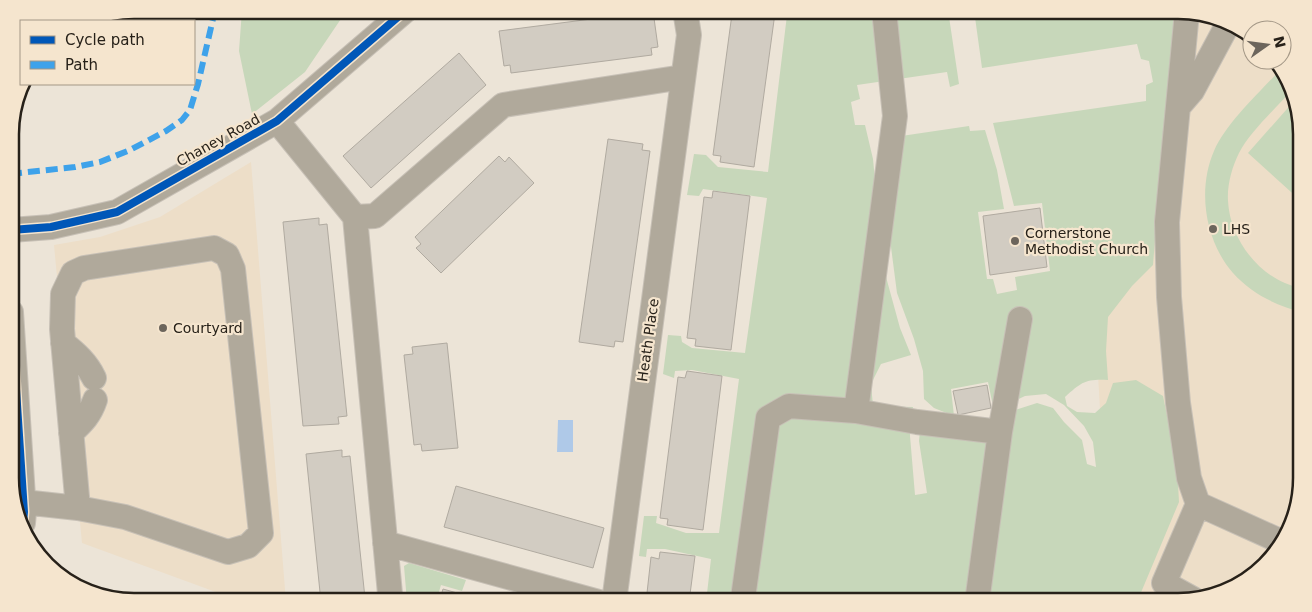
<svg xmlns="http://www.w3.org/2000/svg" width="1312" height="612" font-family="'DejaVu Sans',sans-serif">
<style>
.built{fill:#eddec8}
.green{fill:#c7d7ba}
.water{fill:#afc9e8}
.building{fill:#d2ccc2;stroke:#b0aaa0}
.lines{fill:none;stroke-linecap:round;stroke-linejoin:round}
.minor-casing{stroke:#c7c0b6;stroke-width:26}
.minor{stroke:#b0a99b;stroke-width:24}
.quiet{stroke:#3ea2ea;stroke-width:6;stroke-dasharray:12 6;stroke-linecap:butt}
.cycleway-casing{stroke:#f5e5ce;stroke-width:11}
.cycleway{stroke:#0057b8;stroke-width:8}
.poi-dot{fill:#6c655c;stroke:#f5e5ce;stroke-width:2}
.labels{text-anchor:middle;stroke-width:4.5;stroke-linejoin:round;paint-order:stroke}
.street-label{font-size:14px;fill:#272119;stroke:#f5e5ce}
.poi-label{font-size:14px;fill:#272119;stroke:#f5e5ce;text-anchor:start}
.rim{fill:none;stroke:#272119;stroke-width:2.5}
</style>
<rect width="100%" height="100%" fill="#ece4d7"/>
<!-- built -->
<path class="built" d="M1178 10 1226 20 1252 40V60H1277L1301 118 1302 479 1292 526 1247 581 1186 602H1110L1107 530 1096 340Z
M251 162 286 602H243L82 543 54 245 100 237 160 217Z"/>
<!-- green -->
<path class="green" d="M242 10H347L305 72 252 114 239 51Z
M760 10H948L959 84 950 87 947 72 857 85 860 99 851 102 855 125H865L873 159 883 266 900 328 911 355 881 364 871 384 873 406 913 407 910 436 915 495 927 493 919 441 922 412 987 421 1012 411 1037 403 1053 408 1064 422 1082 440 1087 464 1096 467 1093 442 1084 426 1064 405 1046 394 1025 396 994 411 988 382 951 389 954 416 934 408 924 399 923 371 914 339 897 293 891 247 881 139 969 126 970 131 985 130 997 170 1004 209 978 212 987 279H993L997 294 1017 290 1015 277 1050 271 1042 203 1014 206 993 123 1146 101V85L1153 82 1149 61 1141 59 1137 44 982 68 974 10H1178L1158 202 1153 265 1132 286 1108 317 1106 351 1108 380C1085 379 1082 382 1065 397L1067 406 1077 412 1095 413 1106 403 1113 383 1136 380 1163 396 1177 465 1179 502 1137 602H706L711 559 665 549H647L646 557 639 556 644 516H657L656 523 686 533H719L739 379 692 370 675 371 674 378 663 374 668 335 681 336 682 342 692 348 745 353 767 198 703 189 699 196 687 195 694 154 706 155 718 167 768 172 787 15Z
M1281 69 1290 92C1275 109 1249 133 1239 153 1232 167 1227 185 1228 201 1230 241 1262 281 1301 288L1302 312C1276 306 1251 293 1233 273 1205 241 1197 190 1214 151 1226 123 1260 92 1281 69Z
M1294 101 1301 118V201L1248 153Z
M409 563 466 580 462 591 441 585 436 602H407L404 566Z"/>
<!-- water -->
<path class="water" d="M558 420H573V452H557Z"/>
<!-- building -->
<path class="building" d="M737 10H751L775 13 754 167 720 162 721 156 713 155 732 14 736 15Z
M653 11 658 47 651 48 652 55 511 73 510 65 504 66 499 31Z
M459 53 486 85 371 188 343 156Z
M608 139 643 144 642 150 650 151 623 342 615 341 614 347 579 342Z
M499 156 505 162 509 157 534 183 441 273 416 248 421 244 415 237Z
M713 191 750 196 731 350 695 346 696 339 687 338 704 197 712 198Z
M1040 208 1047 267 990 275 983 216Z
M319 218V225L327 224 347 416 338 417 339 424 303 426 283 222Z
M447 343 458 448 422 451 421 444 414 445 404 355 413 354 412 347Z
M687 371 722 376 703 530 667 525 668 519 660 518 678 377 685 378Z
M987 385 991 408 958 415 953 391Z
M342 450V457L350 456 365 598 357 599V602H321L306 454Z
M456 486 604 528 593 568 444 527Z
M660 552 695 556 689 602H646L651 557 659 559Z
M443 589 489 602H439Z"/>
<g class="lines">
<defs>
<path id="minor" d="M1187 12 1167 222 1169 297 1178 403 1189 478 1198 504 1164 583 1193 599
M1179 106 1192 91 1229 22
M277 121 355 217 390 594
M355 217 375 216 503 105 683 77
M11 230 51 227 117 212 277 121 406 10
M11 312 24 512 23 523
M63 343C76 353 87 363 94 378
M856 411 895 116 884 10
M1000 432 1020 319
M71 433C83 422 90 415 95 400
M23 502 78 508 125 517 228 552 248 546 261 533 233 269 227 255 214 248 84 268 73 273 63 294 62 329 78 508
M1198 504 1280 541
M385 543 599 602
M614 602 689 35 685 10
M746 602 743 598 768 418 789 406 856 411 917 422 1000 432 977 602"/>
</defs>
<!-- minor casing -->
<use href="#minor" class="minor-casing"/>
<!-- minor -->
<use href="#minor" class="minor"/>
<!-- quiet -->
<path class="quiet" d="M10 174 75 167 100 162 130 150 166 131 182 120 190 110 198 84 215 10"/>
<defs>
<path id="cycleway" d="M11 230 51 227 117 212 277 121 406 10
M11 312 24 512 23 523"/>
</defs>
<!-- cycleway casing -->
<use href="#cycleway" class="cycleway-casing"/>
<!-- cycleway -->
<use href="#cycleway" class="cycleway"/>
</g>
<!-- markers -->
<g class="poi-dot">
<circle cx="1213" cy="229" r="5"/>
<circle cx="1015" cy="241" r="5"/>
<circle cx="163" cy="328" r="5"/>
</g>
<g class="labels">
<!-- street labels -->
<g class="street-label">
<text transform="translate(218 140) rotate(-29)" y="5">Chaney Road</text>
<text transform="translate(648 340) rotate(-82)" y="5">Heath Place</text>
</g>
<!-- poi labels -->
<g class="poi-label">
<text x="1223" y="234">LHS</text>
<text x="1025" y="238">Cornerstone<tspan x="1025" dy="16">Methodist Church</tspan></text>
<text x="173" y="333">Courtyard</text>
</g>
</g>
<!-- crop -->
<path d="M0 0H1312V612H0ZM134 19H1178A115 115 0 0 1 1293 134V478A115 115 0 0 1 1178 593H134A115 115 0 0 1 19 478V134A115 115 0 0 1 134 19Z" fill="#f5e5ce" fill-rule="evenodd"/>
<path class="rim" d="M134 19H1178A115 115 0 0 1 1293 134V478A115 115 0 0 1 1178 593H134A115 115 0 0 1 19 478V134A115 115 0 0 1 134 19Z"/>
<!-- legend -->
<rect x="20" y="20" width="175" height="65" fill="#f5e5ce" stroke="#a39786"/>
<rect x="30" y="36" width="25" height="8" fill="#0057b8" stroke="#a39786"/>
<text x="65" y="45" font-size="15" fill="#272119">Cycle path</text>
<rect x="30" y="61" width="25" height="8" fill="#3ea2ea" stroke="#a39786"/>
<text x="65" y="70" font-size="15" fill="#272119">Path</text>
<!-- north arrow -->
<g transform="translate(1267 45) rotate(76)"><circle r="24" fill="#f5e5ce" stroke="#a39786"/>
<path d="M0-4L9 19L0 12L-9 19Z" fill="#6c655c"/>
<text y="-8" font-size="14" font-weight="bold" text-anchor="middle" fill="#272119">N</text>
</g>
</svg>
